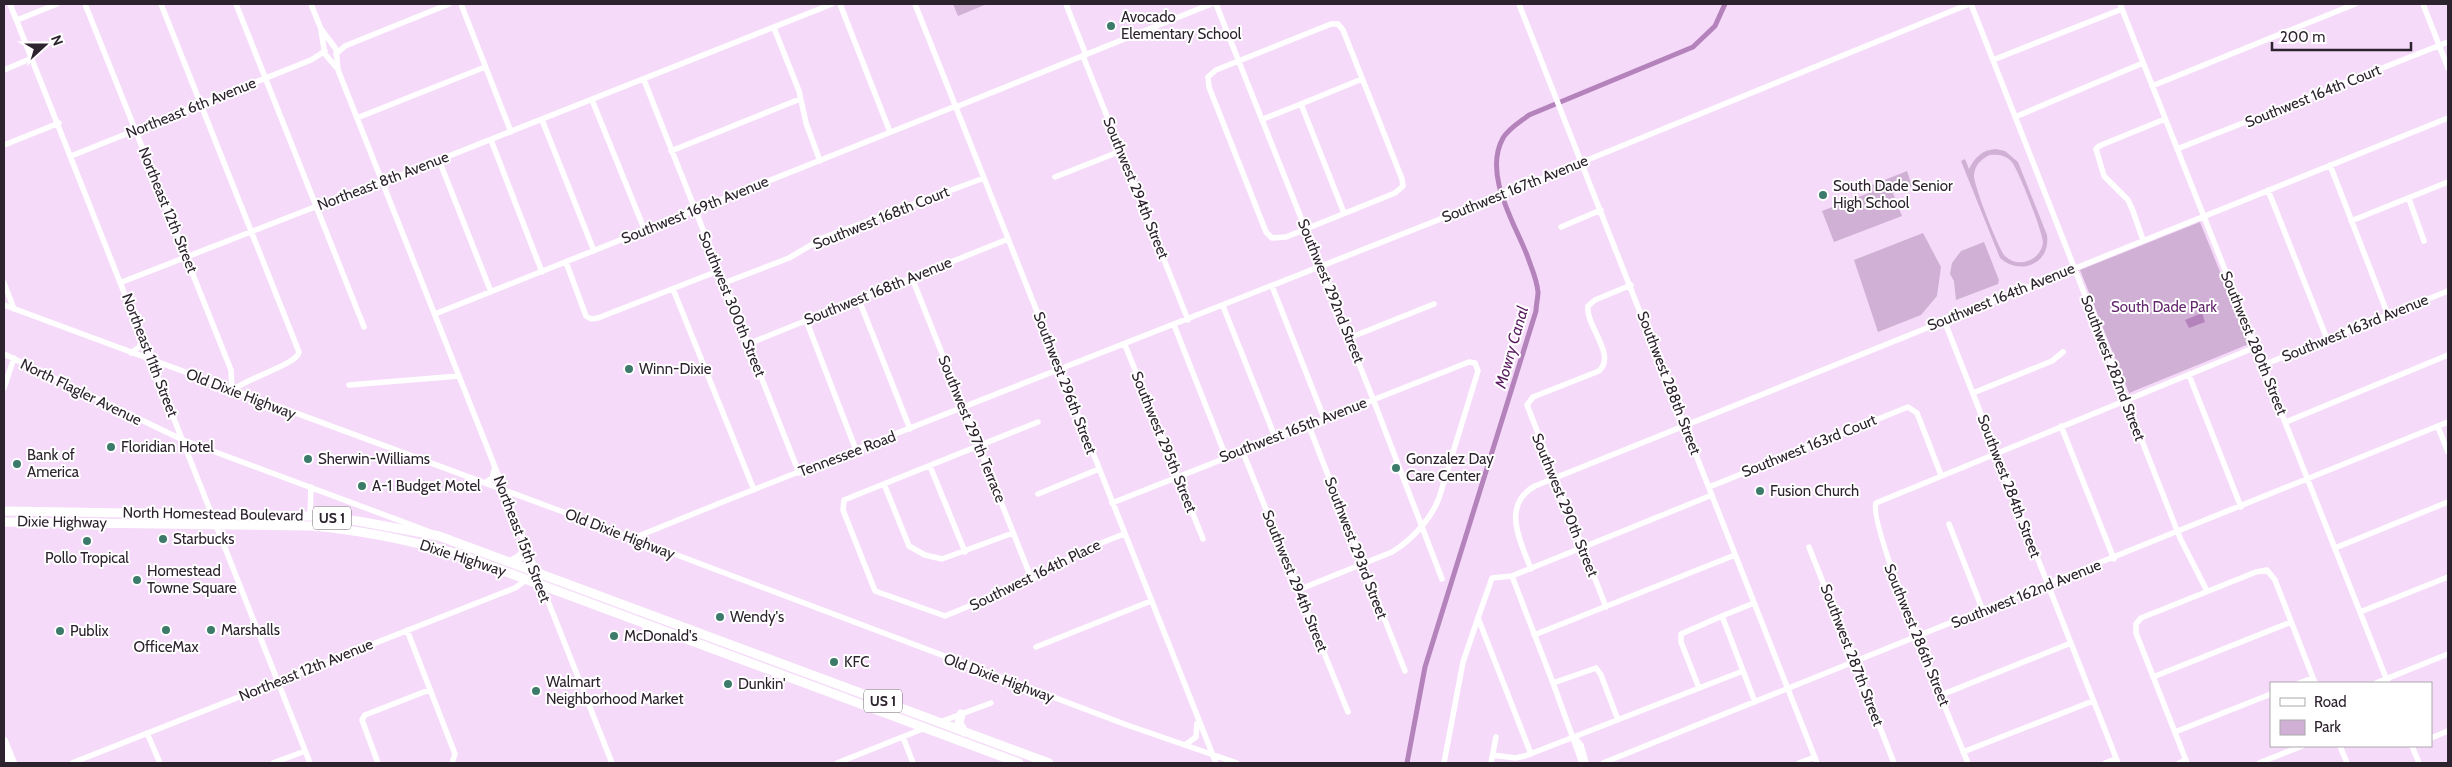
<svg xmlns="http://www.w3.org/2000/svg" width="2452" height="767" font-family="Cabin,sans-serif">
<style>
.green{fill:#d0b0d5;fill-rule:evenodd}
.water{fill:#b583bc}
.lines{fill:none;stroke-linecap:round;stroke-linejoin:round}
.canal{stroke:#b583bc;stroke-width:5}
.minor{stroke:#fff;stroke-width:5.5}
.major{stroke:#fff;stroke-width:8}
.highway{stroke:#fff;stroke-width:9}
.poi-dot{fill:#3c7b69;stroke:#fff;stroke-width:2}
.labels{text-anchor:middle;stroke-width:4;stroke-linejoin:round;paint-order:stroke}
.shield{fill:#fff;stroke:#6c656d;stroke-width:1}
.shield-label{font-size:14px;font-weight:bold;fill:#2d232e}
.poi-label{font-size:15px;fill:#2d232e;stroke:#fff;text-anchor:start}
.street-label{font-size:15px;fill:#2d232e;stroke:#fff}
.park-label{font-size:15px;fill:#64286d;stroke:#fff}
.water-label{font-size:16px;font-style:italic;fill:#581b60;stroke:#fff}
</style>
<rect width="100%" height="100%" fill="#f5dbf9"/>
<!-- green -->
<path class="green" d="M953 4H987L958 16Z
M1996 149 2005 151 2018 162 2047 235C2051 264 2020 276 2000 258L1961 161 1965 159 1969 169C1975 157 1982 150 1996 149ZM1990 155C1998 154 2005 155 2011 161 2018 168 2043 233 2043 243 2042 250 2037 257 2030 260 2022 264 2012 263 2005 256 1999 250 1973 184 1974 175 1975 165 1981 159 1990 155Z
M1907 171 1912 186 1893 193 1902 216 1834 242 1822 211 1869 193 1867 187Z
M2200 222 2249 344 2129 393 2080 270Z
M1923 233 1941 267 1937 296 1921 315 1878 332 1854 260Z
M1984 242 1999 280 1998 284 1956 300 1954 281 1950 274 1952 263 1961 251Z"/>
<!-- water -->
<path class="water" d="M2202 313 2205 322 2189 328 2185 320Z"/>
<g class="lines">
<!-- canal -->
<path class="canal" d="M1407 763 1425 667 1536 311C1536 305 1538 298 1538 292 1537 279 1531 267 1527 255 1514 222 1483 174 1503 138 1509 128 1520 122 1529 115L1693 47 1715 26 1725 4"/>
<!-- minor -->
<path class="minor" d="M10 4 310 763
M85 4 231 370 232 391
M161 4 299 352C297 365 245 378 232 391
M236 4 364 327
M311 4 321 29 336 49 338 70 612 763
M461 4 511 132
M840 4 890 132
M915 4 1216 763
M1066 4 1086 55
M1216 4 1373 399 1442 579
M1519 4 1817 763
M1971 4 2180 538 2207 591
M2120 4 2388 683
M2423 4 2448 68
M17 20 57 4
M1331 24H1338L1343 30 1402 179 1403 186 1395 193 1286 237 1272 238 1266 232 1209 87 1208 77 1216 70Z
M774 28 799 91 806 123 820 161
M321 31 325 54 336 67
M336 54 345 46 449 4
M1083 56 1188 320
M1993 60 2122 9
M4 70 32 58
M644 80 799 473
M2152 86 2355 4
M592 100 645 231
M956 107 1211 4
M2015 117 2143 63
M357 118 485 67
M1263 119 1301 104
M542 120 594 251
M491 140 542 272
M4 145 59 123
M2177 149 2448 42
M671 151 800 99
M71 156 311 60 325 51
M439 160 491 292
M2330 165 2388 315
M1055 177 1121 151
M2268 190 2327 339
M2409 199 2424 241
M1344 213 1301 104 1362 79
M2351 221 2448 182
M1561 227 1601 210
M2143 240 2133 211 2128 200 2104 176 2096 149 2099 146 2165 119
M566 262 586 316 591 319 598 318 718 271
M912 278 1032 580
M122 282 374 184 391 179 832 4
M4 283 14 309
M724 283 789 258 825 237 984 178
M1272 286 1324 418
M673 289 754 490
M859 300 910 429
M4 305 558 510 1127 725 1237 763
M1223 306 1275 437
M435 314 956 106
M806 320 856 450
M1944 320 2118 763
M1174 325 1226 457
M1349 338 1434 304
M748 344 1008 239
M1125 345 1203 539
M131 353 138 348 144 339
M4 354 183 440 433 533
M2263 365 2448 291
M2189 375 2241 507
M349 385 459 376
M4 388 14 358
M1973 393 2052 361 2063 352
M1038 422 844 500 843 510 875 591 945 616 1032 580 1081 551 1124 534
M2286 422 2448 355
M1308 424 1405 671
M2061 426 2114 559
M2438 427 2448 452
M1242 450 1348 712
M930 466 965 552
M485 483 492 478 495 467
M884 484 909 546 925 555 942 559 1013 533
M1709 487 1908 407 1917 413 1941 475
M1038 494 1099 469
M1112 503 1469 362 1475 363 1478 371 1439 498C1431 519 1412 540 1392 552L1298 590
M310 517 311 487
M1949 524 1983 611
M636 541 641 535 725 501 1509 192 1969 4
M1809 547 1894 763
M2335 548 2448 502
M1531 569C1520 541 1501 505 1535 486L2448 118
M1512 576 1712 495
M1754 603 1722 616 1755 702
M1606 607 1527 405 1533 397 1599 371C1617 355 1585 325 1588 306L1595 300 1631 285
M2360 612 2448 577
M407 630 455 754 452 763
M1534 635 1735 555
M1036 647 1151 601
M2153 677 2291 622
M2299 683 2313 678
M2376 683 2448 654
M1699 688 1681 642V634L1722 616
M1941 695 2071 643
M940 722 991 703
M2175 732 2271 694
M147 733 160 763
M903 737 913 763
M1574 737 1581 745 1586 763
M2431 738 2448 731
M1185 745 1196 737 1197 723
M2340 746 2347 763
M2412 746 2419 763
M1963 752 2093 701
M1531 754 1478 618 1492 578 1512 576 1553 683
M1493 755 1515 758 1525 756 1743 671
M72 763 497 595 515 588 529 578
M273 763 305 751
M378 763 362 720 365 715 429 690
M837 763 925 728
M1444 763 1463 662 1478 618
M1491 763 1496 737
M1582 763 1553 683 1596 668 1601 675 1618 720
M1603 763 2448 422
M1799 763 1815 757
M1968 763C1954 729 1867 523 1876 503L2256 347
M2105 763 2116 759
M2179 763 2186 760
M2187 763 2136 633V624L2141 618 2256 572 2267 570 2275 580 2315 683
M2259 763 2302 746"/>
<!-- major -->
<path class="major" d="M4 741 13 763
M4 759 5 763"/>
<!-- highway -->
<path class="highway" d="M4 511 310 516 358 521 439 536 1049 763
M4 522 310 526C361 530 409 540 458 554L1019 763
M511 562 520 557 527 547
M961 714 959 723 964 732"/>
</g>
<!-- markers -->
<g class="poi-dot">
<circle cx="1111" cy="26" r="5"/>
<circle cx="1823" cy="195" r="5"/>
<circle cx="629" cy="369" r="5"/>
<circle cx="111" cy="447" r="5"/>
<circle cx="308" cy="459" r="5"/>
<circle cx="17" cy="464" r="5"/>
<circle cx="1396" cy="468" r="5"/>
<circle cx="362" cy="486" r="5"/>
<circle cx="1760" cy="491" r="5"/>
<circle cx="163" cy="539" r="5"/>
<circle cx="87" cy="541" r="5"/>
<circle cx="137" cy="580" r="5"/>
<circle cx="720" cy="617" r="5"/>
<circle cx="166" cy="630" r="5"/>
<circle cx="211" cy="630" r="5"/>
<circle cx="60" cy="631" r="5"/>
<circle cx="614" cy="636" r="5"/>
<circle cx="834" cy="662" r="5"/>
<circle cx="728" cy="684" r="5"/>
<circle cx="536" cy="691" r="5"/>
</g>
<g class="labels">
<!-- shield labels -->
<g class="shield">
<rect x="313" y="506.5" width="38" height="23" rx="4"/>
<rect x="864" y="689.5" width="38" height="23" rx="4"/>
</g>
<g class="shield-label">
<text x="332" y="523">US 1</text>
<text x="883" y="706">US 1</text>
</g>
<!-- poi labels -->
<g class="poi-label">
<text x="1121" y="22">Avocado<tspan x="1121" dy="17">Elementary School</tspan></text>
<text x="1833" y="191">South Dade Senior<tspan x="1833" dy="17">High School</tspan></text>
<text x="639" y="374">Winn-Dixie</text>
<text x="121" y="452">Floridian Hotel</text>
<text x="27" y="460">Bank of<tspan x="27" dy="17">America</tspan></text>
<text x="318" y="464">Sherwin-Williams</text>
<text x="1406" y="464">Gonzalez Day<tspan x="1406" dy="17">Care Center</tspan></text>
<text x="372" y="491">A-1 Budget Motel</text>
<text x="1770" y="496">Fusion Church</text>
<text x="173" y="544">Starbucks</text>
<text x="87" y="563" text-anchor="middle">Pollo Tropical</text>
<text x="147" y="576">Homestead<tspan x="147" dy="17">Towne Square</tspan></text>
<text x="730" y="622">Wendy's</text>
<text x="221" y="635">Marshalls</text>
<text x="70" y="636">Publix</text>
<text x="624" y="641">McDonald's</text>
<text x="166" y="652" text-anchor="middle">OfficeMax</text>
<text x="844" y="667">KFC</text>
<text x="546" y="687">Walmart<tspan x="546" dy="17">Neighborhood Market</tspan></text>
<text x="738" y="689">Dunkin'</text>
</g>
<!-- street labels -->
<g class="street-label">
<text transform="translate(2313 96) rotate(-22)" y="5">Southwest 164th Court</text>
<text transform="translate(191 108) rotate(-22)" y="5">Northeast 6th Avenue</text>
<text transform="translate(383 181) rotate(-21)" y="5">Northeast 8th Avenue</text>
<text transform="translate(1136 188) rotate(68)" y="5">Southwest 294th Street</text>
<text transform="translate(1515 189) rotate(-22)" y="5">Southwest 167th Avenue</text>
<text transform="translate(168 210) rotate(68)" y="5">Northeast 12th Street</text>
<text transform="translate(695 210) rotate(-22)" y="5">Southwest 169th Avenue</text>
<text transform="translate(881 218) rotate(-22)" y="5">Southwest 168th Court</text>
<text transform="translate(878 291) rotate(-22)" y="5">Southwest 168th Avenue</text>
<text transform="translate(1331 291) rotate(68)" y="5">Southwest 292nd Street</text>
<text transform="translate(2001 297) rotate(-22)" y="5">Southwest 164th Avenue</text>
<text transform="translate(732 304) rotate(68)" y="5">Southwest 300th Street</text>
<text transform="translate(2355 328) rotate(-22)" y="5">Southwest 163rd Avenue</text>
<text transform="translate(2254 343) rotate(68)" y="5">Southwest 280th Street</text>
<text transform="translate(150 355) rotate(69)" y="5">Northeast 11th Street</text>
<text transform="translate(2113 368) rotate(69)" y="5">Southwest 282nd Street</text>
<text transform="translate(1065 383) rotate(69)" y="5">Southwest 296th Street</text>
<text transform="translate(1669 383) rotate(69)" y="5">Southwest 288th Street</text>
<text transform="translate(81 392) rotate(26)" y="5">North Flagler Avenue</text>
<text transform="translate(241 394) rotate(21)" y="5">Old Dixie Highway</text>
<text transform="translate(972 429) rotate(68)" y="5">Southwest 297th Terrace</text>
<text transform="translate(1293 430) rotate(-21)" y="5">Southwest 165th Avenue</text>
<text transform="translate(1164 442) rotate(68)" y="5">Southwest 295th Street</text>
<text transform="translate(1809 446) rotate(-22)" y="5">Southwest 163rd Court</text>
<text transform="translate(847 454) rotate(-21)" y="5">Tennessee Road</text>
<text transform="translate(2009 486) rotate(69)" y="5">Southwest 284th Street</text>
<text transform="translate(1565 505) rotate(68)" y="5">Southwest 290th Street</text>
<text transform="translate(213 514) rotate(1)" y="5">North Homestead Boulevard</text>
<text transform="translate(62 522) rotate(1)" y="5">Dixie Highway</text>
<text transform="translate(620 534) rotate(21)" y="5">Old Dixie Highway</text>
<text transform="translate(522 539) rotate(69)" y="5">Northeast 15th Street</text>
<text transform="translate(1356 548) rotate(69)" y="5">Southwest 293rd Street</text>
<text transform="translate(463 558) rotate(18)" y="5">Dixie Highway</text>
<text transform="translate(1035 575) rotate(-26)" y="5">Southwest 164th Place</text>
<text transform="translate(1295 581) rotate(68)" y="5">Southwest 294th Street</text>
<text transform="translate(2026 594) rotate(-22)" y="5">Southwest 162nd Avenue</text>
<text transform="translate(1917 635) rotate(68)" y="5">Southwest 286th Street</text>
<text transform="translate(1852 655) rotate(69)" y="5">Southwest 287th Street</text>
<text transform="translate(306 670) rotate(-22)" y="5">Northeast 12th Avenue</text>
<text transform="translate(999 678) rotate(20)" y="5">Old Dixie Highway</text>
</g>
<!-- park labels -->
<g class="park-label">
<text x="2164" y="312">South Dade Park</text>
</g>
<!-- water labels -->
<g class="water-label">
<text transform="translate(1511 347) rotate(-74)" y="6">Mowry Canal</text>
</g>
</g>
<!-- border -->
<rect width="2452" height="767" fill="none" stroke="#2d232e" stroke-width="10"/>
<!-- legend -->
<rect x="2270" y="682" width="162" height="65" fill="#ffffff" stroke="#aba7ab"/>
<rect x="2280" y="698" width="25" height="8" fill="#ffffff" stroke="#aba7ab"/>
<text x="2314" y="707" font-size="15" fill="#2d232e">Road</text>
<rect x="2280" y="720" width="25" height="15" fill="#d0b0d5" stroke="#aba7ab"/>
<text x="2314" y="732" font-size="15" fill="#2d232e">Park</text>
<!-- north arrow -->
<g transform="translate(45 45) rotate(69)" stroke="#ffffff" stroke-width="4" paint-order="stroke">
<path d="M0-4L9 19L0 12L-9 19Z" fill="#2d232e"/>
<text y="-8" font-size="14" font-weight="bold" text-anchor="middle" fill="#2d232e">N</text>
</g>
<!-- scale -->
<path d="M2272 42v8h139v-8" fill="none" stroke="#2d232e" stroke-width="2.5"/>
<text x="2280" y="42" font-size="15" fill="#2d232e" stroke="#ffffff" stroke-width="4" paint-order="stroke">200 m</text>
</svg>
